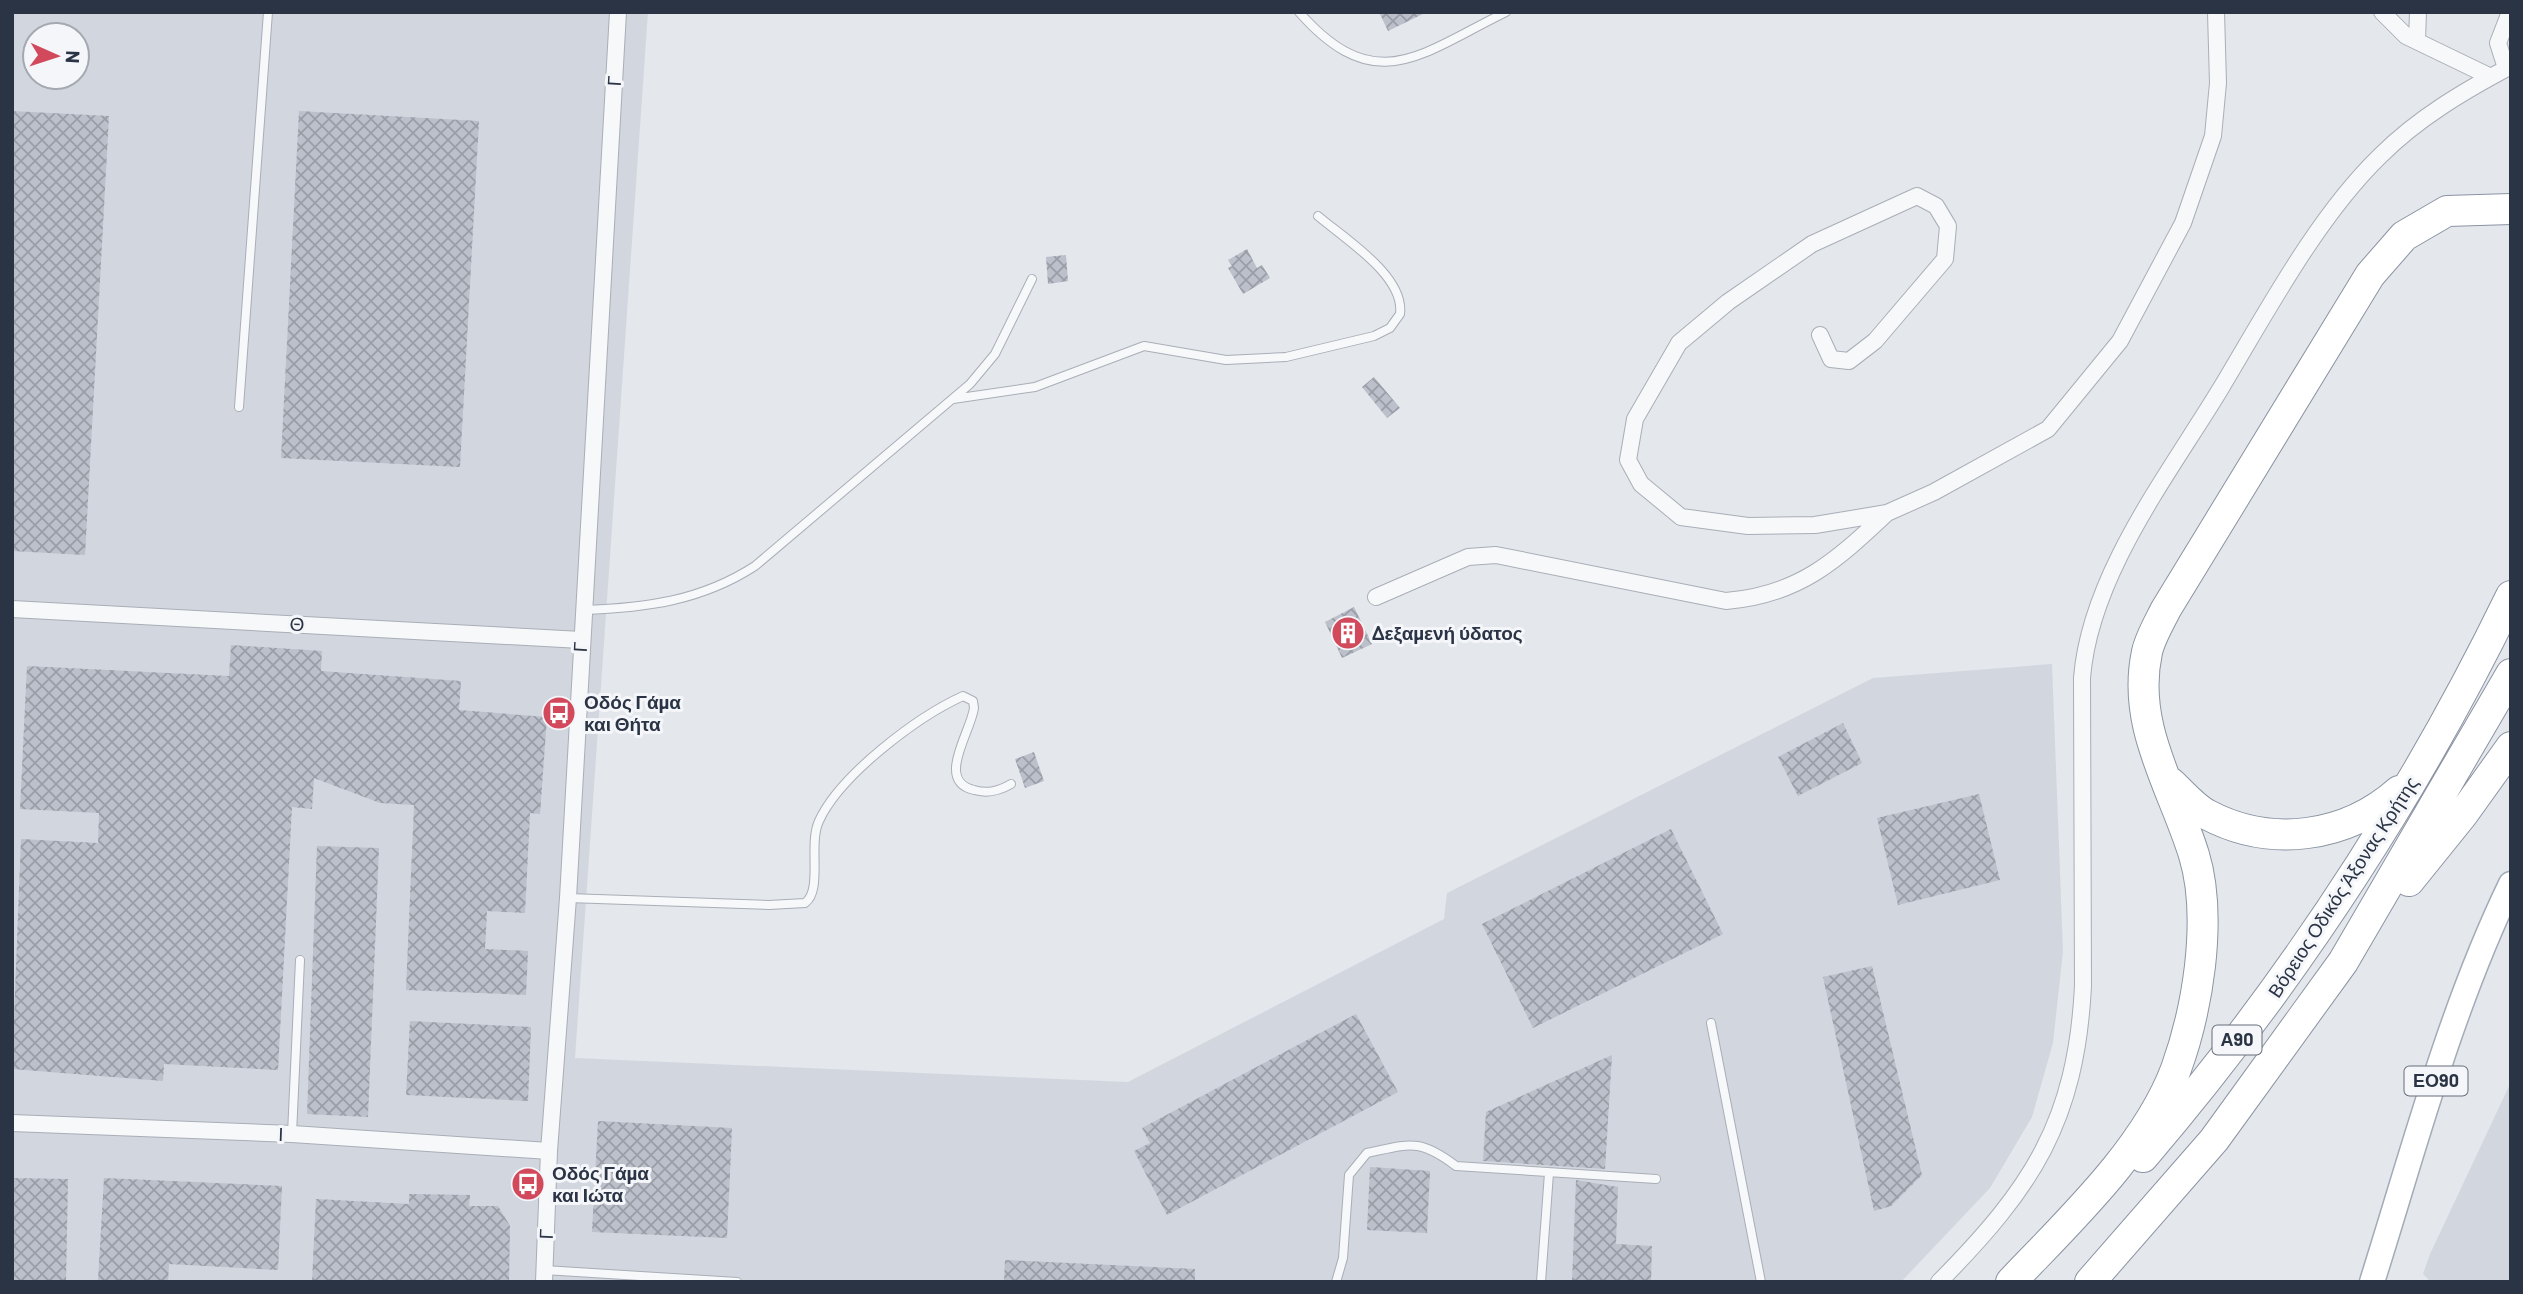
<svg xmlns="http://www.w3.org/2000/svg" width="2523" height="1294" font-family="Barlow,sans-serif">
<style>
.built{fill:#d2d6de;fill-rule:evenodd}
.building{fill:url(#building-cross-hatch)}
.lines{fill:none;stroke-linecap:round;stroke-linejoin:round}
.service-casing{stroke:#a9aeb7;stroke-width:10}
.minor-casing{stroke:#a9aeb7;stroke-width:18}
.primary-casing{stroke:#a3abb8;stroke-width:27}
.motorway-casing{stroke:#8b94a3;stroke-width:32}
.service{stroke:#f7f8fa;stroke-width:8}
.minor{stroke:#f7f8fa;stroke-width:16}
.primary{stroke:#fff;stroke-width:24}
.motorway{stroke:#fff;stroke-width:30}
.labels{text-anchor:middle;stroke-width:6;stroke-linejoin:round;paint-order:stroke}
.shield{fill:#f4f6f9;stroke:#676e7b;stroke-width:2}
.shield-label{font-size:18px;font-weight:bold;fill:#2b3445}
.street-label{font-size:19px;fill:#2b3445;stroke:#f4f6f9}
.poi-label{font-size:19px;font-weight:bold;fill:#2b3445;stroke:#f4f6f9;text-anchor:start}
</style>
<defs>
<pattern id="building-cross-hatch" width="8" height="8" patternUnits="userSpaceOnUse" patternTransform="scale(1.75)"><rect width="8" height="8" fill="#bbc0ca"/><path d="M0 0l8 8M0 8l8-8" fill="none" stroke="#989da6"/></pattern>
</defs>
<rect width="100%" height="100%" fill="#e4e7ec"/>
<!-- built -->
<path class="built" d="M12 12H648L575 1058 1128 1082 1444 919 1447 893 1873 678 2052 664 2063 951 2053 1043 2032 1117 1990 1188 1901 1282H12ZM35 35H77V77H35Z
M2511 1082V1282H2431L2423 1274 2430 1254Z"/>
<!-- building -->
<path class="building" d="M1379 12H1427L1388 31Z
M12 111 109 116 85 555 12 551Z
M299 111 479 121 460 467 281 458Z
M1247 249 1257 268 1262 265 1270 278 1243 294 1228 268 1232 266 1228 260Z
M1066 255 1068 281 1048 284 1046 257Z
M1374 377 1400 408 1387 418 1362 387Z
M1354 607 1372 644 1342 658 1325 622Z
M231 645 322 651 321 671 461 681 459 710 547 717 540 814 530 813 525 913 487 911 485 949 528 951 526 995 406 990 414 805 380 803 314 778 312 809 292 807 278 1070 164 1064 163 1081 12 1069 21 839 98 843 99 813 20 809 27 666 229 676Z
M1843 723 1862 763 1798 796 1778 757Z
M1034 752 1044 781 1025 788 1015 759Z
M1979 794 2000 880 1898 905 1877 818Z
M1671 829 1723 934 1533 1028 1482 924Z
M317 846 379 848 368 1117 307 1114Z
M1872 966 1922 1175 1891 1206 1874 1211 1823 977Z
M1356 1014 1398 1092 1167 1215 1134 1151 1150 1143 1142 1128Z
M410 1021 531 1027 528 1101 406 1095Z
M1612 1055 1605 1169 1483 1161 1486 1112Z
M598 1121 732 1128 727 1238 592 1232Z
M1370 1167 1430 1171 1427 1233 1367 1230Z
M12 1178 68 1179 66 1282H12Z
M104 1178 282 1186 278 1270 169 1264 168 1282 98 1280Z
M1576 1180 1618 1187 1616 1244 1652 1246 1651 1282H1572Z
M409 1194 470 1195 469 1206H498L510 1226 509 1282H312L316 1199 409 1204Z
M1005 1260 1195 1269V1282H1004Z"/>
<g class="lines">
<defs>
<path id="service" d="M1299 12C1376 99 1420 54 1506 12
M953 399 1035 387 1144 346 1226 360 1286 357 1374 336 1390 328 1400 314C1405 276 1345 239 1318 216
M239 407 268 12
M583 610C645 608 701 601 755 566L970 384 995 354 1032 279
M568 898 769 905 805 903C823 890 808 844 819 821 840 775 917 717 963 696L973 701 974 708C971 732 935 781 974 790 988 794 999 791 1011 784
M1711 1023 1761 1282
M292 1134 300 960
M544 1270 737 1282
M1336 1282 1343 1258 1349 1175 1367 1153C1410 1144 1419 1138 1456 1166L1656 1179
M1541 1282 1549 1173"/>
<path id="minor" d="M2382 12 2406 36 2491 77
M2417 41 2418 12
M2506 68 2498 43 2510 12
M1820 335 1831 359 1849 361 1875 341 1945 259 1948 226 1936 206 1917 196 1812 244 1728 302 1679 343 1635 419 1628 460 1641 484 1681 517 1748 526 1815 525 1887 513 1934 492 2048 429 2120 341 2183 223 2213 136 2218 83 2216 12
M1376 597 1468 557 1496 555 1726 601C1799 595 1836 561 1887 513
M12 609 581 640
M12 1123 292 1134 549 1151
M544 1282 549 1151 568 898 618 12
M1939 1282C2032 1188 2076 1122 2083 986L2082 678C2090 575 2169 474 2221 388 2266 313 2317 217 2380 156 2418 118 2464 91 2511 66"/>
<path id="primary" d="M2372 1282C2414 1149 2450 1010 2511 884"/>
<path id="motorway" d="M2171 783C2182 793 2194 808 2208 815 2271 848 2346 838 2399 791
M2409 881 2463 814 2511 747
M2143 1157C2289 986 2413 798 2511 596
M2011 1282C2069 1221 2146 1149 2176 1069 2188 1036 2196 1000 2200 966 2204 930 2205 891 2194 855 2173 787 2131 726 2147 652 2150 638 2159 623 2166 609L2370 275 2404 236 2447 211 2511 209
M2090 1282 2214 1140 2343 962 2511 674"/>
</defs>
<!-- service casing -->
<use href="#service" class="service-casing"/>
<!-- minor casing -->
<use href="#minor" class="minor-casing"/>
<!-- primary casing -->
<use href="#primary" class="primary-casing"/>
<!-- motorway casing -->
<use href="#motorway" class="motorway-casing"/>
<!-- service -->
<use href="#service" class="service"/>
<!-- minor -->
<use href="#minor" class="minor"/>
<!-- primary -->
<use href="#primary" class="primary"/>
<!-- motorway -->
<use href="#motorway" class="motorway"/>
</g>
<!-- icons -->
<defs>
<symbol id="building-disc" viewBox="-11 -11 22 22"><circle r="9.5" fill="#d1495b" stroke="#f4f6f9"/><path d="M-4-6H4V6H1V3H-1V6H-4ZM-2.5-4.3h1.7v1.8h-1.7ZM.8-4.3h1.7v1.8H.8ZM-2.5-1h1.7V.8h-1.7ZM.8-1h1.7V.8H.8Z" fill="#fff"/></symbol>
<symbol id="bus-disc" viewBox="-11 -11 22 22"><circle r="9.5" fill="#d1495b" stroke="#f4f6f9"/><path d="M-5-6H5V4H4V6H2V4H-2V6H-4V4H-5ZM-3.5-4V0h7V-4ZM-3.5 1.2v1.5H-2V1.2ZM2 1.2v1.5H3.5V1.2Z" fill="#fff"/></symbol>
</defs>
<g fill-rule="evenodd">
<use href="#building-disc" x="1329" y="614" width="38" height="38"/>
<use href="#bus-disc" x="540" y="694" width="38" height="38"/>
<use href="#bus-disc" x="509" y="1165" width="38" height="38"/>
</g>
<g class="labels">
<!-- shield labels -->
<g class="shield">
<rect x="2212.5" y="1025.5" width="49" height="29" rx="5"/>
<rect x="2404.5" y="1066.5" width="63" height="29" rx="5"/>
</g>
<g class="shield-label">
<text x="2237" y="1046">Α90</text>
<text x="2436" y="1087">ΕΟ90</text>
</g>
<!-- street labels -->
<g class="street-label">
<text transform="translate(614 81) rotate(-87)" y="7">Γ</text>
<text transform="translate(297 624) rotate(3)" y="7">Θ</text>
<text transform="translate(580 647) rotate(-87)" y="7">Γ</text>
<text transform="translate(2343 887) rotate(-57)" y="7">Βόρειος Οδικός Άξονας Κρήτης</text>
<text transform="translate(281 1134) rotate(2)" y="7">Ι</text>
<text transform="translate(546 1234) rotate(-88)" y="7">Γ</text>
</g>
<!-- poi labels -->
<g class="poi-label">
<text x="1372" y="640">Δεξαμενή ύδατος</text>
<text x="584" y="709">Οδός Γάμα<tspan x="584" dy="22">και Θήτα</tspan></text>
<text x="552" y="1180">Οδός Γάμα<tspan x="552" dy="22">και Ιώτα</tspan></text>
</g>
</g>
<!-- border -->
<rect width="2523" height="1294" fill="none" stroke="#2b3445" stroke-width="28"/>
<!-- north arrow -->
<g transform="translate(56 56) rotate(93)"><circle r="33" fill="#f4f6f9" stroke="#a4a8b1" stroke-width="2"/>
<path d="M0-5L12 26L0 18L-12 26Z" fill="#d1495b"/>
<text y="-10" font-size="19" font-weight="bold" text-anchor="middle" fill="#2b3445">N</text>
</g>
</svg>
